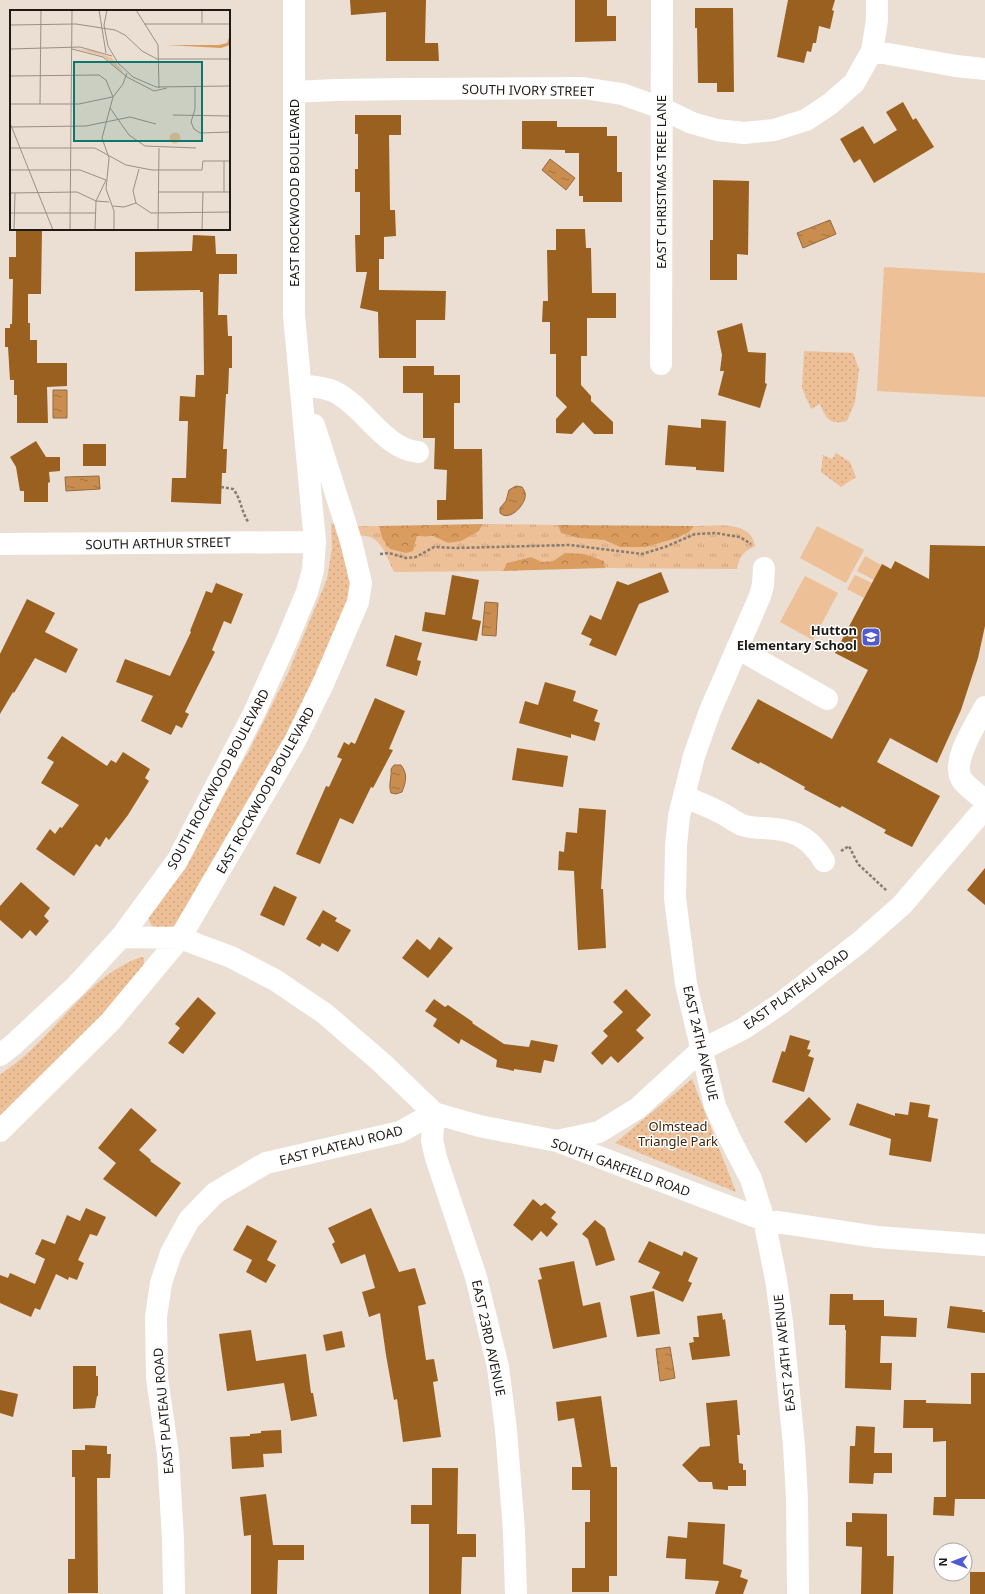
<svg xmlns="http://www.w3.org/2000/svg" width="985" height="1594" font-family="'Noto Sans',sans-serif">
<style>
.grass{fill:url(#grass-tufts)}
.forest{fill:url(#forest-crowns)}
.park{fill:url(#park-dots)}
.pitch{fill:#edc097}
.water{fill:url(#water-ripples);stroke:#966a3f}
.building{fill:#9a601f}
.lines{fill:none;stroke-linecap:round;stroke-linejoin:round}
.path{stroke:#857c74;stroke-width:2.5;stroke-dasharray:3 2;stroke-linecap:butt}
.minor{stroke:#fff;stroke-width:22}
.labels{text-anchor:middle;stroke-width:3;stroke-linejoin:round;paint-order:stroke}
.street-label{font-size:13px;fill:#1e1a16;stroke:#fff}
.poi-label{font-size:13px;font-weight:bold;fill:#1e1a16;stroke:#fff;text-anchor:end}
.park-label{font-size:13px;fill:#3c2307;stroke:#fff}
.inset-road{fill:none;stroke:#999087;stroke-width:1}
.view{fill:#0f766e;fill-opacity:0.15;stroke:#0f766e;stroke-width:2}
.inset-edge{fill:none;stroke:#1e1a16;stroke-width:2}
</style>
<defs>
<pattern id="grass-tufts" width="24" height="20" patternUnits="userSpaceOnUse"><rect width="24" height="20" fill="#edc097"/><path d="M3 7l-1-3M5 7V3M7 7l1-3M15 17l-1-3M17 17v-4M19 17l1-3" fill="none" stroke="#cba481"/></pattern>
<pattern id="forest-crowns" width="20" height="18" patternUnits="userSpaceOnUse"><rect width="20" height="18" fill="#da9c5f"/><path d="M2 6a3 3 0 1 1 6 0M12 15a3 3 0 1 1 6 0" fill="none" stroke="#b07e4d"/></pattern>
<pattern id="park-dots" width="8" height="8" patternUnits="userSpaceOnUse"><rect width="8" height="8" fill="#edc097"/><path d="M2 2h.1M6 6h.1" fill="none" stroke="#cba481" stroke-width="1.8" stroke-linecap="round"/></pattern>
<pattern id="water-ripples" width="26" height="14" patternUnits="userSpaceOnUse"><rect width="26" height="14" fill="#ca8d50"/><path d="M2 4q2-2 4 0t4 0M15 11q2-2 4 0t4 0" fill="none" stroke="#a37241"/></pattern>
</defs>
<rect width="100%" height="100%" fill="#ebded2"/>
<!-- grass -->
<path class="grass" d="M483 524 558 525 561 533 578 538 604 540 620 547H646L677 538 689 532 694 526C714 526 751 519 755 546 744 551 739 557 737 569L605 568 604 561 565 553 553 561 542 562 531 557 507 563 503 571 394 572C386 556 381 534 360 536L357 526H379L382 538 415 544 417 536H433L448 543 479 531Z"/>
<!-- forest -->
<path class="forest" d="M483 524 479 531 461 541 448 543 433 536H417L413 551 406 553 390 549 382 538 379 526Z
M558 525 694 526 689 532 677 538 646 547H620L604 540 578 538 561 533Z
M565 553 584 554 604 561 605 568 503 571 507 563 531 557 542 562 553 561Z"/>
<!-- park -->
<path class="park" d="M804 351 853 353 859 369 855 402 847 421C829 425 827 420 820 404L811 409 802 388Z
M836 453 850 462 856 477 841 487 821 472 823 455 832 459Z
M331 523 334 524 351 581 349 596 344 611 291 727 176 924C165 933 147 931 149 914L196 842 249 751 288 673 327 579 332 548Z
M141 957 144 958V964L113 1004 0 1117V1075C10 1067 22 1059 31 1050 66 1017 94 974 141 957Z
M692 1079 736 1192 615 1143Z"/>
<!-- pitch -->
<path class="pitch" d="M884 267 985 273V397L877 391Z
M817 526 864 550 846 583 800 558Z
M865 556 881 565 874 580 857 571Z
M855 575 872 583 864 598 847 589Z
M805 576 838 593 813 640 780 622Z"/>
<!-- water -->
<path class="water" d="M550 159 575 178 566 190 542 170Z
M830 220 836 234 803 248 797 233Z
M53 390H67V418H53Z
M99 476 100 489 66 491 65 477Z
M516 486 522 487C523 489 525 491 525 493 528 502 510 523 500 513V508L506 501 509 490Z
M485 602 498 603 496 636 482 635Z
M394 765H401C408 774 406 782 402 792L396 794 391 793C388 785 392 777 391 769Z
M670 1347 675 1378 660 1381 656 1349Z"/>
<!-- building -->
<path class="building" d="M350 0H426L425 43H438L439 61H386V12L351 15Z
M575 0H607V16H616V41L575 42Z
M788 0H835L832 10 834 11 830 29 819 26 816 43H813L811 52 807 51 804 63 777 57Z
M695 8H733L734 92H717V83H698L697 28H695Z
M903 102 913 120 916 118 934 147 874 183 860 159 854 163 840 139 863 126 874 144 897 130 886 112Z
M355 115H401V135H389L390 210H395L396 236 384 237V259H379V290L446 291 445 320H416V358H379L378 312 360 308 367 272H356L355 235H360V192H355V169H358V134H355Z
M522 121H557V127H607V136H617V172H622V202H583V196H579V153H565V150L522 149Z
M713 180 749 181 748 255 737 254V280H710V240H713Z
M16 229H42L41 294H28V323H30V340H37V363H67V386L47 387 48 423H17V395H14V380H10L8 347H5V328H10V324H12L13 279H9V257H16Z
M556 229H585L586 248H591L592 293H616V318H587V356H581V385L591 396V401L613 422V434H594L583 422 572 434 556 433V419L567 407 556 396V354H550V322H542L543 301H548L547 250H556Z
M193 235 215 236 216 254H237V274H219L218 315H227L228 336H232V368H229L228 394H226L223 449H227L226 473H222L221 504 171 502 172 478H186L188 421H179L180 396 195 397 196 375H204L203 292H200V290L135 291V252L192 251Z
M742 323 748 352 766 353 765 383 767 384 760 408 718 395 724 371H720L722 355 717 331Z
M403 366H434V375H460V403H454V449H482L483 519 437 520V500H446L447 470 434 469 435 438H423V393H403Z
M701 419 726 421 724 472 696 470V467L665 465 668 425 701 428Z
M36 441 46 457H60V471L49 472 50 482 48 483V502H24V491H20L16 467 10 457Z
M83 444H106V466H83Z
M930 545 985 546V626L978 658 961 710 937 763 890 738 877 762 940 796 912 847 884 833 886 830 842 806 840 808 804 789 805 787 760 762 759 764 731 749 758 699 832 739 868 670 835 653 882 564 891 569 895 561 929 579Z
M661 572 669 592 639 604 616 656 589 645 592 639 581 634 590 615 601 620 617 581 628 585Z
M452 575 479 580 472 619 481 621 477 641 422 631 425 612 445 615Z
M216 583 243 594 231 624 224 621 212 650 215 652 185 712 189 714 182 728 176 725 171 735 141 721 153 696 116 682 125 659 170 676 191 632 190 631 206 591 212 593Z
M27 599 55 613 45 632 78 649 66 673 35 658 14 693 13 692 0 714V654Z
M395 635 422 643 417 660 421 661 417 676 386 666Z
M545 682 576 691 573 701 598 710 594 721 600 723 595 741 571 734V738L519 723 525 701 538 705Z
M375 698 405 711 389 749 393 750 373 788 371 787 353 824 340 818 320 864 296 854 326 786 329 787 342 759 337 757 344 742 349 745 351 742 355 744Z
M62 736 107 766 111 760 116 763 123 752 150 769 145 778 149 781 128 815 109 840 106 837 100 847 96 844 74 876 36 849 50 829 55 834 60 827 62 828 79 805 41 783 54 762 47 758Z
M517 748 568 756 563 787 512 780Z
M579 808 606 810 601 889H603L606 948 578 950 574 871 558 870 559 851 564 852 566 832 577 833Z
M985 868V905L967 890Z
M21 882 50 908 44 916 49 921 36 936 30 930 22 939 0 920V906Z
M274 886 297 897 284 926 260 915Z
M323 910 337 918 335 921 351 930 338 952 322 943 320 947 306 939Z
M439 937 453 948 428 978 402 958 417 939 430 950Z
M626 989 651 1015 636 1030 644 1038 618 1063 611 1056 602 1065 591 1053 608 1036 603 1031 623 1012 613 1002Z
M198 997 216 1013 183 1054 168 1043 180 1028 175 1024Z
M434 999 445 1007 448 1005 473 1022 472 1023 504 1044 529 1047 531 1040 558 1045 554 1062 544 1060 541 1073 514 1069V1071L496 1067 497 1060 461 1039 459 1044 433 1026 437 1019 425 1011Z
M790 1035 810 1041 807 1049 811 1050 808 1056 814 1058 804 1092 772 1082 782 1051 785 1052Z
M809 1097 831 1119 806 1143 784 1122Z
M910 1102 930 1105 928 1117 938 1119 931 1162 889 1155 891 1139 849 1125 857 1103 895 1116V1113L908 1115Z
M131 1108 157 1130 139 1150 151 1160 150 1161 181 1183 156 1217 103 1179 116 1163 98 1148Z
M533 1199 541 1206 545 1203 556 1212 551 1218 558 1224 547 1237 541 1231 532 1241 513 1225Z
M86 1208 106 1217 97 1236 90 1234 78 1260 84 1263 77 1280 69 1277 68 1280 56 1274 40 1310 35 1308 31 1317 0 1303V1275L8 1278 10 1273 35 1284 45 1259 35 1254 42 1239 55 1244 67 1215 80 1221Z
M371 1208 399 1272 415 1268 426 1304 418 1306 426 1360 434 1359 438 1381 433 1382 441 1437 403 1442 397 1399 394 1400 386 1355 380 1313 369 1317 362 1292 375 1288 365 1254 341 1264 332 1244 335 1242 328 1228Z
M595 1220 605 1228 615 1260 596 1266 588 1239 582 1234Z
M247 1225 277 1241 267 1260 276 1265 266 1283 246 1272 252 1260 233 1250Z
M649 1241 682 1256 684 1251 698 1258 688 1281 692 1283 683 1302 652 1288 660 1272 638 1262Z
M574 1261 583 1306 600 1302 607 1337 553 1349 538 1280 542 1279 539 1268Z
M654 1291 660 1334 637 1337 630 1296Z
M830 1294H853V1300H884V1316L917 1318 916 1337 881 1336 880 1363H892L891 1390 845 1388 846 1330H845V1325H829Z
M950 1306 983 1310 982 1312H985V1333L947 1328Z
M722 1313 723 1320 725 1319 730 1356 692 1360 689 1343 694 1342 693 1337H699L697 1316Z
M251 1330 256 1361 306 1354 311 1393H313L317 1416 291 1421 284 1383 227 1391 219 1334Z
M342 1331 345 1347 326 1351 323 1335Z
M73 1366H96V1376H98V1396H97L95 1408 73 1409Z
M971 1373H985V1499H955L954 1516 933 1515 934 1497H946V1441L933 1442V1428H903L904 1400H926V1403L971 1404Z
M0 1390 18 1394 13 1417 0 1413Z
M601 1396 611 1467H617V1576H609V1592H572V1568H585V1522H590V1490H572V1467H582L574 1418 558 1421 556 1402Z
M737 1400 740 1435H737L739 1463 743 1464V1470H746V1486H728V1490L713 1489 712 1482H699L682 1465 700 1447 710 1446 706 1403Z
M856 1426 875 1427 874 1453H892V1473H874L873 1484 849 1483 850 1446H855Z
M281 1430 282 1453 263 1454 264 1467 232 1469 230 1437 250 1436V1434L261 1433V1431Z
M85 1445 107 1446V1454H111L110 1478H97L98 1593H68V1559H75V1477H72V1450H85Z
M432 1468H458L457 1534H476V1557H462L461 1594H429V1524H411V1505H432Z
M266 1494 273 1545H304V1560H278L277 1594H251V1535L244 1536 240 1497Z
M852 1513 887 1514V1556H894L893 1594H861L862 1547 846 1546V1522H852Z
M688 1522 725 1524 723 1564 742 1570 740 1577 748 1580 743 1594H715L719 1581 685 1579 686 1559 666 1558 668 1536 687 1538Z
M970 1572H985V1594H970Z"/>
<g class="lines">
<!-- path -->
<path class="path" d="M221 487 233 489C241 498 241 512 249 523
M380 554 389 553 406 558 416 557 434 547 456 548 570 545 642 554 665 547 695 534 715 533 740 537 751 544
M841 851 849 846 858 864 887 891"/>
<!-- minor -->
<path class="minor" d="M872 51 956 66 985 69
M294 92 335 90 408 89 583 88 622 94 661 108 692 123 717 130 744 133 774 130 806 120 830 104 854 83 872 51 877 20V0
M661 364 662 0
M302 385C313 387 325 387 335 392 364 406 384 449 418 452
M0 544 315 542
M764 568 763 585 760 596 710 711 694 756 679 816 676 846 675 898 686 984 715 1106 729 1137 751 1179 764 1220 776 1279 782 1322 794 1446 797 1499 798 1594
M737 648 827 699
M985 707C976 724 950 762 962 780 967 787 978 794 985 801
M684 796C696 802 709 806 721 813 728 816 734 822 742 825 753 829 763 827 775 829 798 831 812 841 824 861
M121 937 180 938 231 957 275 980 324 1013 382 1063 434 1113 479 1126 557 1141 764 1220 877 1237 985 1245
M0 1055 14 1044 76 986 121 937 177 861 254 713 287 640 307 592 313 570 315 542 294 315V0
M434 1113 432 1140 436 1158 476 1277 498 1367 506 1430 514 1531 516 1594
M0 1131 110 1022 180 938 295 741 323 684 358 602 361 583 351 541 314 425
M557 1141 599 1132 638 1108 701 1050 743 1029 780 1004 860 942 902 905 985 808
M174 1594 173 1539 168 1454 157 1378 156 1317 161 1283 171 1253 189 1220 215 1193 266 1163 400 1132 434 1113"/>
</g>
<!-- icons -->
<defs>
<symbol id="school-square" viewBox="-11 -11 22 22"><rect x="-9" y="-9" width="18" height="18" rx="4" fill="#505bd1" stroke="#fff"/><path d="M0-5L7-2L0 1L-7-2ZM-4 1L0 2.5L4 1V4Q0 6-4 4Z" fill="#fff"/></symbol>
</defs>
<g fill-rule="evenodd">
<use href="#school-square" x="860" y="626" width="22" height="22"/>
</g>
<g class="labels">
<!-- street labels -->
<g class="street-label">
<text transform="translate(528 90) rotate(1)" y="5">SOUTH IVORY STREET</text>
<text transform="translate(661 182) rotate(-90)" y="5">EAST CHRISTMAS TREE LANE</text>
<text transform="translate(294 193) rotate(-90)" y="5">EAST ROCKWOOD BOULEVARD</text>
<text transform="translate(158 543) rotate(-1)" y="5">SOUTH ARTHUR STREET</text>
<text transform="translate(218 779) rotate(-62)" y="5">SOUTH ROCKWOOD BOULEVARD</text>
<text transform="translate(265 790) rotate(-61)" y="5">EAST ROCKWOOD BOULEVARD</text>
<text transform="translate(796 989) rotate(-36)" y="5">EAST PLATEAU ROAD</text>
<text transform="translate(701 1043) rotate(77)" y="5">EAST 24TH AVENUE</text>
<text transform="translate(341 1145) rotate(-14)" y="5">EAST PLATEAU ROAD</text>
<text transform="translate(621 1167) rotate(20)" y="5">SOUTH GARFIELD ROAD</text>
<text transform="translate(489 1338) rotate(78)" y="5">EAST 23RD AVENUE</text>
<text transform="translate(784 1353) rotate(-96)" y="5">EAST 24TH AVENUE</text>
<text transform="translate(163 1411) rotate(-95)" y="5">EAST PLATEAU ROAD</text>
</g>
<!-- poi labels -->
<g class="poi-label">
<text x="857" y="635">Hutton<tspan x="857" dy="15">Elementary School</tspan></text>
</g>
<!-- park labels -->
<g class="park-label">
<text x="678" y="1131">Olmstead<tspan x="678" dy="15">Triangle Park</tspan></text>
</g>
</g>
<!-- overview -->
<g transform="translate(10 10)">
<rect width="220" height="220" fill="#ebded2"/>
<path d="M220 25V35L211 38 157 35H209L217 33Z" fill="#da9c5f"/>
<path d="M64 38 83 41 102 48 115 64 93 46Z" fill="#edc097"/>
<path d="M159.5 128a5.5 5.5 0 1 1 11 0a5.5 5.5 0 1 1-11 0Z" fill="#edc097"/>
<path class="inset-road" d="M89 0 96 43M97 0 94 15 98 36 108 53 123 67 146 77 220 76M126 0 148 35 149 78M192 13V0M134 14H220M0 15 66 14 105 20 115 25 132 41 147 49H220M0 39 70 37 102 46M62 39 93 47 117 67 144 81 157 78M0 66 89 65 96 70 103 87M185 76V99L181 112 184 119 190 123 220 122M0 94H69L102 87M30 94 31 0M100 98 119 125 135 136 186 138M163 105 220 106M0 113 43 220M0 117 76 116 120 107 146 114M0 138H85L116 155 142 160H192L193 151H220M0 160H70L96 170 86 191 85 220M148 182H220M214 182V151M0 183 67 182 86 191 99 192M126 193 123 181 129 159M103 196 114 197 126 193 141 203 220 202M0 203H85M4 220 5 183M60 220 62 0M104 220V201L96 179 99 148 92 128 103 87 113 74 117 63M148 220 149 138M192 220 193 182"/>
<path class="view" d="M64 52H192V131H64Z"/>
<rect width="220" height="220" class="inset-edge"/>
</g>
<!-- north arrow -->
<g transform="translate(953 1562) rotate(270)"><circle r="19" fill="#ffffff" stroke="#a5a3a2"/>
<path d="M0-3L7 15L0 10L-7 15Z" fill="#505bd1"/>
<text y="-6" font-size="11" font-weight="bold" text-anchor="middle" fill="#1e1a16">N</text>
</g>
</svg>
